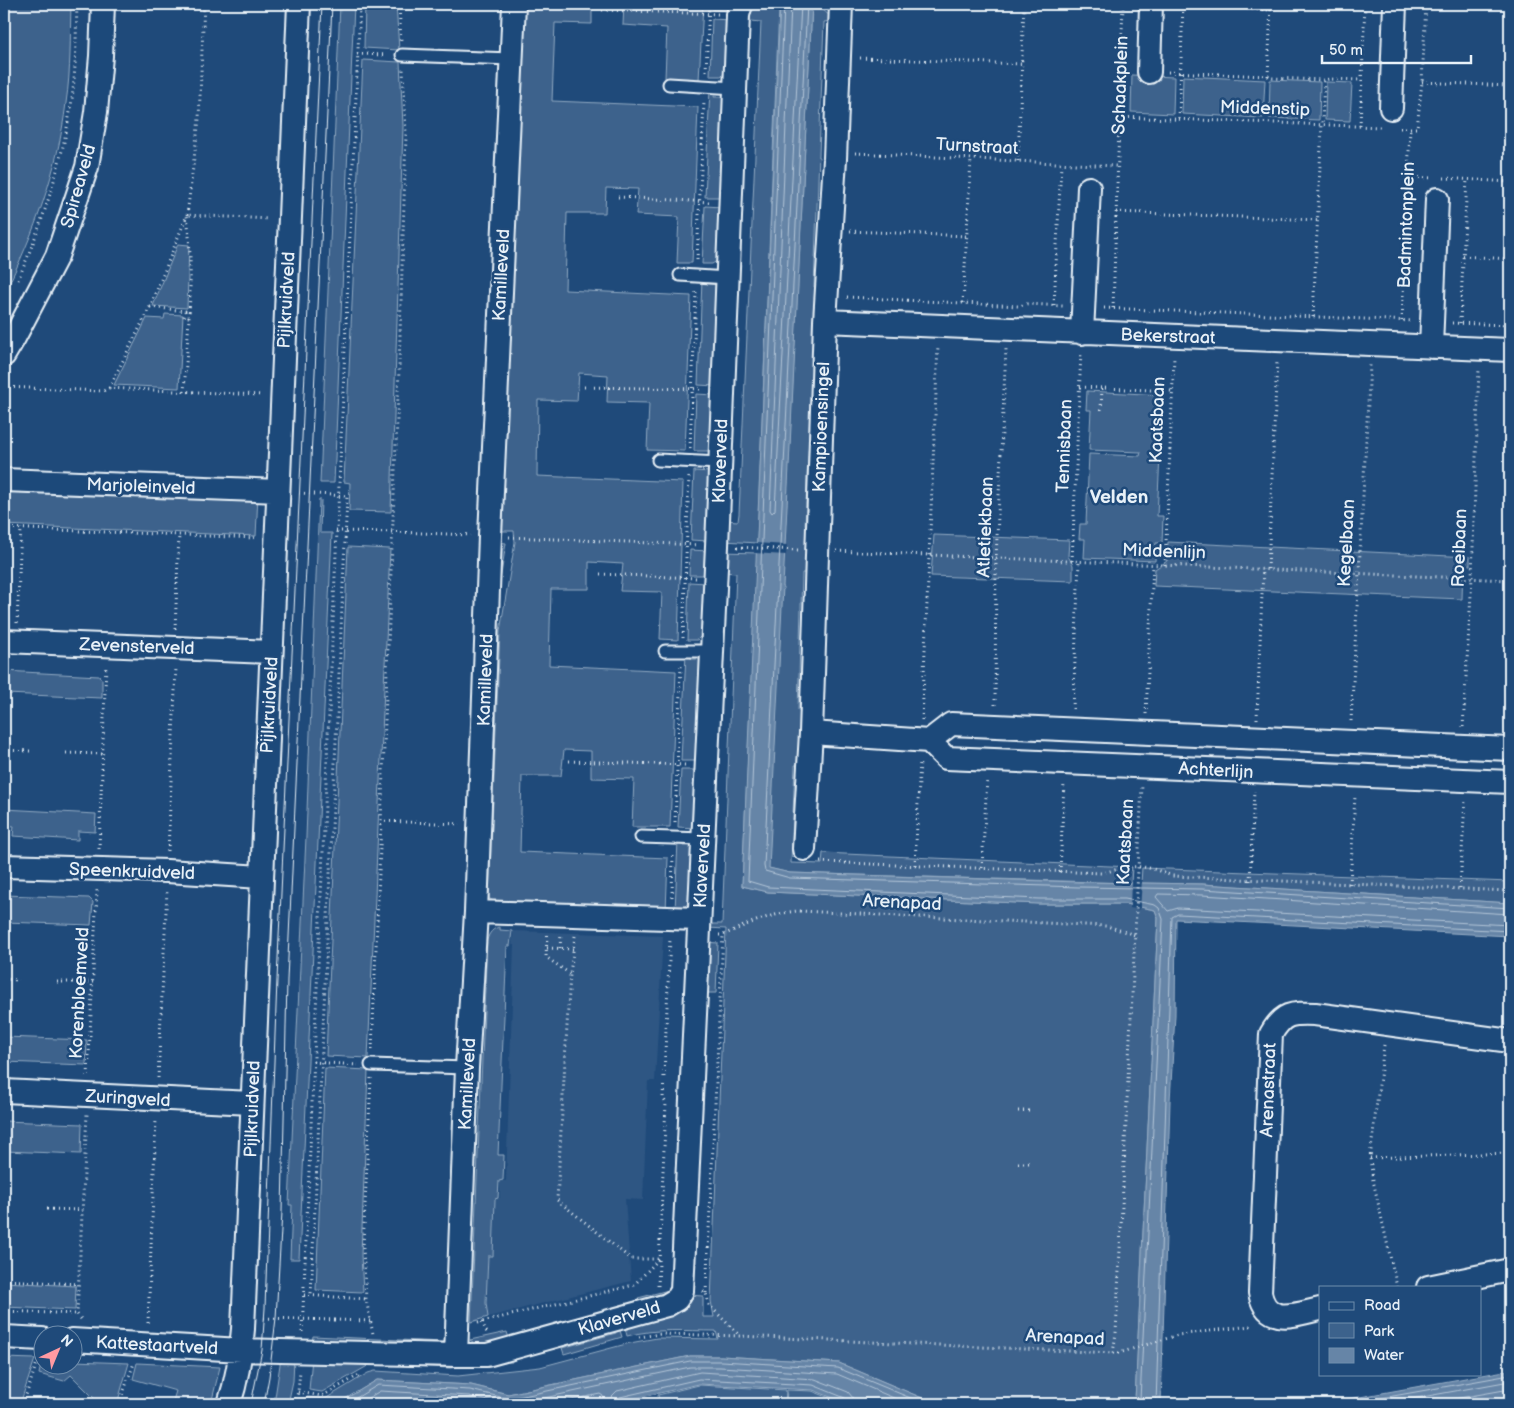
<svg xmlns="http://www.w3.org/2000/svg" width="1514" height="1408" font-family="'Balsamiq Sans',sans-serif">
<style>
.built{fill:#2e5683}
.green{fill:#3c628c;stroke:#92aac2}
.water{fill:#6685a7;stroke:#9ab0c7}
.pier{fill:#1f4a7a}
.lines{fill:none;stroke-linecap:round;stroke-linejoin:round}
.shore{stroke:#b4c6d8;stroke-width:1}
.service-casing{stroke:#e8f1f8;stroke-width:15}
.minor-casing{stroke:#e8f1f8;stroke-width:26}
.path{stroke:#e8f1f8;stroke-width:3;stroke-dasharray:1 4;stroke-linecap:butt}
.service{stroke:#1f4a7a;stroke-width:11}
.minor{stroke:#1f4a7a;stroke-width:22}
.tram{stroke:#e8f1f8;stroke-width:1}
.labels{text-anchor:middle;stroke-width:5;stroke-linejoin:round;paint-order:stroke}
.street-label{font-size:18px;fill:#e8f1f8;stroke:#1f4a7a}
.neighbourhood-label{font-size:19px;font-weight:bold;fill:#e8f1f8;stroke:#1f4a7a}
</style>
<rect width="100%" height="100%" fill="#1f4a7a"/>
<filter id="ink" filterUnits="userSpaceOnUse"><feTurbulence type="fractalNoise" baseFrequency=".02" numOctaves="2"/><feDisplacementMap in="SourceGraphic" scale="10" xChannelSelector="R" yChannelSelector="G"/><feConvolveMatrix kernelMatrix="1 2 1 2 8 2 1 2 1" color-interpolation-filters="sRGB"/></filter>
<g filter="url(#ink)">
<!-- built -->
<path class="built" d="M513 931 663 936 655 1081H648L643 1200 625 1199 631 1281 488 1317 486 1303 488 1256 493 1255 495 1198H500V1181H506L514 945H512Z"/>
<!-- green -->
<path class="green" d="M4 4H71C70 36 71 70 66 103 58 170 34 234 4 294Z
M340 4H354L334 483H320Z
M365 4H396L399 50 364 48Z
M525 4H592V24L555 23 552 101 698 107 692 263H677L679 217 636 215 638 189 606 188 605 213H567L565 290 691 296 685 451 647 450 649 403 607 402 608 375 579 373 577 401 538 400 537 476 683 482 678 640 660 639 662 592 620 591 623 564 589 562V589H551L549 665 676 671 670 827H632L634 779 591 778V751L564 750 561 776H522L520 852 668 858 666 911 494 902 489 898 500 631 515 542 514 531H501Z
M624 4H703L699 80 665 78 667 28 623 25Z
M713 4H730V11L713 10Z
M756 7 779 8 757 543 724 541V520L738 521 739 514 761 22 750 21V14Z
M812 8H821L832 18V21L824 22 814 287 821 288 813 345 805 526 810 527 808 573H802L798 710 803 711 801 765H795L791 863 822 864 823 853 1132 867 1131 883 790 873 768 868Z
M712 19 730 20 728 72 721 76H710Z
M363 60 400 62 403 126 391 512 349 511 350 483 344 482Z
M1132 75 1174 77 1173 114 1131 112Z
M1183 76 1265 80 1263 118 1182 114Z
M1270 80 1320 82 1319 120 1269 118Z
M1326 82 1352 83 1350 121 1325 120Z
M710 89H715L714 97H727L722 197H705Z
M705 206 722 207 720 259 712 264H702Z
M178 244 189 245 187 308 153 306Z
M702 279H707V284L719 285 715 386 698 385Z
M165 314 183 315 179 388 114 385 147 318 164 319Z
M1087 391 1163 395 1157 516H1163L1162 543H1156L1155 561 1084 558 1085 539H1079L1080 524H1086L1089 454 1140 456 1141 452 1089 450 1091 410H1086Z
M696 394 714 395 712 451H694Z
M694 471 711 472 708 541 691 540Z
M4 484 258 495 256 536 4 525Z
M319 500H321L320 533H332L299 1259H290L292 1205H289L306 837Z
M934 535 1069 540 1068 556 1073 565V581L931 576Z
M497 542 506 543 492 632Z
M1168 542 1470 557V565H1463L1462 599 1154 586 1155 569 1167 561Z
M348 547 390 549 368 1058 326 1056Z
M690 550 708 551 705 575H689Z
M723 552 757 553 742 886 768 892 1039 904H1125L1155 910 1158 918 1135 1401 927 1400 839 1363 721 1356H690L508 1394 471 1385 377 1380 337 1404H305L307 1397 325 1399 368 1373 375 1371 458 1376 540 1367 630 1343 657 1338 718 1339 716 1331C686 1331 656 1328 627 1336L624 1323 687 1295 703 1296V1317H714L711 1301 726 929 707 928 708 924H722L736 573 722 572Z
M689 582 706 583 705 632 697 640H687Z
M686 653H691V659H703L699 761H681Z
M4 671 99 676 102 680V698L5 694 4 711Z
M681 770H699L696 828 678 827Z
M4 809 96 814 95 832 78 831V840L13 836 14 826 4 825Z
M678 840H683V846H696L692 898C687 905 683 909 675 911Z
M1142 868 1510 882V903L1202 884 1141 883Z
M4 895 89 898 93 902 91 925 4 922Z
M500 927V930L512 931 510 946H507L498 1155H504L503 1180 499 1181 498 1198 495 1199 493 1256H488L486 1303 488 1317 471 1322 487 940C489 933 493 928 500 927Z
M704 942 718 943 716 993H702Z
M4 1037 87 1040 86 1065 4 1062Z
M325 1068 368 1070 361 1255 363 1292 316 1290Z
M4 1121 82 1124 81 1154 4 1151Z
M4 1282 76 1286 75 1310 4 1307Z
M676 1288 641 1306 638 1298Z
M618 1324 622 1337 564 1354 562 1348 616 1333 614 1325Z
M507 1332 510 1342 483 1349 470 1340Z
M313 1336 443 1342 437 1346 312 1343Z
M510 1353 512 1362 450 1368 371 1364 322 1392 309 1390 312 1358Z
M4 1358 35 1359 21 1401H6L4 1399Z
M281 1358H294L293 1381 288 1404H274Z
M42 1360V1366H72L73 1361 129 1363 117 1404H100L71 1375 64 1381 39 1374Z
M137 1363 220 1367 211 1404H172L176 1391 133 1379Z
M699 1385 786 1390 785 1404H659L658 1395Z
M787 1390 812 1391 845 1404H786Z"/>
<!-- water -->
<path class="water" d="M780 4H812L769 868 790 873 1079 882 1202 884 1510 903V936L1176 919 1175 1015 1170 1101 1161 1404H848L813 1390 699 1384 611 1404H337L377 1380 471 1385 508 1394 690 1356H721L839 1363 927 1400 1135 1401 1158 918 1155 910 1125 904H1039L768 892 742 886Z
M1510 1370V1404H1321Z"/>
<!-- pier -->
<path class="pier" d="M777 4H814V8L777 6Z
M755 543 787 545 786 555 754 553Z
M1131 880H1142L1140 910 1130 908Z"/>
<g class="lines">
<!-- shore -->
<path class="shore" d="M784 4 748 881 768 887 1039 899H1125L1155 905 1159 908 1163 919 1140 1400 1138 1404
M791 4 770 510 772 513 775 510 801 4
M807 4 764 866 765 871 790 878 1079 887 1202 889 1510 908
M1510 914 1202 895 1158 894 1156 897 1168 911 1178 908 1510 925
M346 1404 378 1385 470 1390 509 1399 690 1361H721L838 1368 925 1404
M358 1404 380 1391 469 1396 501 1404
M373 1404 382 1399 472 1404
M516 1404 690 1367H720L837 1374 908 1404
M552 1404 600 1394 603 1396 602 1404
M609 1404 611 1397 617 1391 700 1372 815 1379 848 1392 853 1398 854 1404
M616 1404V1400L620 1397 699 1379 813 1385 845 1398 848 1404
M1156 1404 1172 917 1178 914 1510 931
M1349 1404 1510 1375
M1384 1404 1510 1381
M1426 1404 1510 1389"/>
<defs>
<path id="service" d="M402 55 511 59
M669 84 735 88
M680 275 728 278
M658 460 720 463
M665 651H712
M641 837 704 839
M371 1065 467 1068"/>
<path id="minor" d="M1149 72 1151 4
M1391 108 1395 4
M825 321 1510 350
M1082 333 1089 188
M1431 347 1437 199
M4 355 14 338 57 256 87 167 96 112 101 56 103 4
M4 480 278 491
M4 641 271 652
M811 733 929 741 946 758 1510 782
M929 741 951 724 1510 749
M804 849 811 733 825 321 835 159 841 4
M4 866 167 871 261 877
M476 912 699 919
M4 1091 252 1103
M1428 1287 1510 1270
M1320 1309C1296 1314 1267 1327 1260 1293L1271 1034C1283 1013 1291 1013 1315 1014L1510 1041
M4 1337 42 1339
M72 1340 241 1350 456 1355H487L667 1305 677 1299 682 1291 717 546 738 15 741 4
M456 1355 467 1068 476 912 490 536 514 4
M229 1404C237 1380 241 1354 243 1329L299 4"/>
</defs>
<!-- service casing -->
<use href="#service" class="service-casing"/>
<!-- minor casing -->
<use href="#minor" class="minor-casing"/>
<!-- path -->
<path class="path" d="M399 4 401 41
M1172 5 1271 10
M602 10 718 14
M357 54 387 55
M860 58 1022 64
M706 71 709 4
M1168 72 1268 76 1271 78 1324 80 1329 79 1362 80
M1268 76 1271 4
M1422 82 1510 86
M1119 117 1381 127
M1179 118 1183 4
M1360 126 1365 4
M1400 128H1417L1422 82 1426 4
M855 153 1117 166
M1018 161 1024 4
M1409 177 1433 178
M1444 178 1510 182
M618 197 710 202
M1116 212 1317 220
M850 231 967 236
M1463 256 1510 259
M697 260 704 102
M18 280C42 224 61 167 71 106 76 73 76 38 77 4
M847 297 1019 306 1027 304 1063 306
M963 303 971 159
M1054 305 1061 165
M4 307 8 299
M150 307 185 311 184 317H189
M1104 308 1413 321
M1113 308 1123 4
M1313 317 1324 80
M1402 321 1410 128
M1452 323 1510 325
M1460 323 1467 179
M4 387 103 391 109 388 262 395
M584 387 703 389
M1080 387 1172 391
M109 388 150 307 187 215 199 119 204 4
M184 392C188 333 194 273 187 215L269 219
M1101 410 1102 388
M690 448 696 292
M299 493 347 496 311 1295
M4 528 257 538
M336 531 396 532 471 535
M509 537 698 545
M737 547 798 550
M836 551 1510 580
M1072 561 1081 352
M1165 565 1174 357
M1268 569 1277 360
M600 574 696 578
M17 623 21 528
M175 629 179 535
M683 638 689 476
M995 705 996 558 1006 349
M1073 709 1079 562
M1146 714 1153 565
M1257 719 1263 569
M922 720 938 346
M1351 721 1370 365
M1463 727 1472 578 1479 368
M4 750 30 751
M66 753 103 754
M569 761 686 765
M380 821 460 824
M675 822 681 666
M99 849 106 665
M168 851 176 668
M820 862 1102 873C1134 865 1141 863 1172 876L1510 891
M915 865 920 761
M982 868 987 779
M1060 872 1064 783
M1250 881 1254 791
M1350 884 1355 796
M1460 888 1465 800
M672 897 673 854
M547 935 546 957 570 974
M719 935H723C748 924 771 913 799 911L1107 926 1135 935
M575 936 570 974 557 1200 631 1259H661
M547 948 575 949
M560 948 561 934
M4 979 19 980
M57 982H93
M1384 1045 1370 1158 1373 1180 1397 1287
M372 1050 399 369 406 134 403 69
M313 1062 358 1065
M88 1076 97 890
M158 1078 167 890
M371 1078 363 1247 366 1299 373 1334
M1018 1111H1031
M1370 1158 1510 1153
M1018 1163H1031
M4 1208H10
M47 1209 83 1210
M4 1280 79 1284
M658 1286 666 1103 663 1098 670 939
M703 1291 706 1293 709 1305 740 1336
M706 1293 723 935
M304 1295 366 1299
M4 1311 77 1314
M264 1318 370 1321
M81 1319 77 1314 87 1114
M482 1322 487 1333
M148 1323 156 1120
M478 1323 634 1285 659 1259
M302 1332 360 4
M639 1337 660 1334 740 1336 1113 1353 1116 1333 1142 785
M1113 1353H1119L1178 1335 1250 1326 1253 1323
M298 1392 322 1396 361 1374
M23 1404 38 1360
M119 1404 134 1363
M294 1404 298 1392 300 1371"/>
<!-- service -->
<use href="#service" class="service"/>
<!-- minor -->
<use href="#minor" class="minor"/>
<!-- tram -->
<path class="tram" d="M251 1404 262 1350 265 1308 277 980 322 4
M264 1404 269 1377 276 1318 282 1212 287 980 332 4"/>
</g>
</g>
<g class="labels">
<!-- street labels -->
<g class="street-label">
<text transform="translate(1120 85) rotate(-88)" y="6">Schaakplein</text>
<text transform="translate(1265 108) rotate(2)" y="6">Middenstip</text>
<text transform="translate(977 146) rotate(3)" y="6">Turnstraat</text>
<text transform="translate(78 186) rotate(-74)" y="6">Spireaveld</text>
<text transform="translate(1406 225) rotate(-88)" y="6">Badmintonplein</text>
<text transform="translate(501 275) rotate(-87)" y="6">Kamilleveld</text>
<text transform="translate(286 300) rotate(-87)" y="6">Pijlkruidveld</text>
<text transform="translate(1168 336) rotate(2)" y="6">Bekerstraat</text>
<text transform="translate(1157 420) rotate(-88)" y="6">Kaatsbaan</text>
<text transform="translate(821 427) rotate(-88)" y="6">Kampioensingel</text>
<text transform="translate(1064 446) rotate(-88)" y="6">Tennisbaan</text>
<text transform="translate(720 461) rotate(-88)" y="6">Klaverveld</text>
<text transform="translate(141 486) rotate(2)" y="6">Marjoleinveld</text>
<text transform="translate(985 527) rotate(-88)" y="6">Atletiekbaan</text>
<text transform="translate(1346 543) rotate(-87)" y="6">Kegelbaan</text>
<text transform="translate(1459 548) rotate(-88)" y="6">Roeibaan</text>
<text transform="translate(1164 551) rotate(2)" y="6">Middenlijn</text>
<text transform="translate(137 646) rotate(2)" y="6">Zevensterveld</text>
<text transform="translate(485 680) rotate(-88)" y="6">Kamilleveld</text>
<text transform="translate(269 705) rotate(-87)" y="6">Pijlkruidveld</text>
<text transform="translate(1216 770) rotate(3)" y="6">Achterlijn</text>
<text transform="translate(1125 842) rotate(-87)" y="6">Kaatsbaan</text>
<text transform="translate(702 866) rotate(-87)" y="6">Klaverveld</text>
<text transform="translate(132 871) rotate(2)" y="6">Speenkruidveld</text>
<text transform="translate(902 902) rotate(3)" y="6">Arenapad</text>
<text transform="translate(79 993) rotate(-87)" y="6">Korenbloemveld</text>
<text transform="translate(467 1084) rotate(-87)" y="6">Kamilleveld</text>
<text transform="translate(1268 1090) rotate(-88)" y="6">Arenastraat</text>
<text transform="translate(128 1098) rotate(3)" y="6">Zuringveld</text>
<text transform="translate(252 1109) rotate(-88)" y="6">Pijlkruidveld</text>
<text transform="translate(619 1318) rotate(-16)" y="6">Klaverveld</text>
<text transform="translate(1065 1337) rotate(3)" y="6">Arenapad</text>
<text transform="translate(157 1345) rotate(3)" y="6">Kattestaartveld</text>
</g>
<!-- neighbourhood labels -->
<g class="neighbourhood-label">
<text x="1119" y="503">Velden</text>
</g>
</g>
<!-- margin -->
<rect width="1514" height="1408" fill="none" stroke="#1f4a7a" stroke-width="20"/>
<rect x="10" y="10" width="1494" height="1388" fill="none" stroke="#e8f1f8" stroke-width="2" filter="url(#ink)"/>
<!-- legend -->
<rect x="1319" y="1286" width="162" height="90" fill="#1f4a7a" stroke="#6f8dac"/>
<rect x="1329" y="1302" width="25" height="8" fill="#1f4a7a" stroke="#6f8dac"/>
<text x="1364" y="1310" font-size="15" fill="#e8f1f8">Road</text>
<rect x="1329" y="1323" width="25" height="15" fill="#3c628c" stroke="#6f8dac"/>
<text x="1364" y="1336" font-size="15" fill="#e8f1f8">Park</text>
<rect x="1329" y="1348" width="25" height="15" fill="#6685a7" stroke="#6f8dac"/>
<text x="1364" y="1360" font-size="15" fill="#e8f1f8">Water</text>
<!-- north arrow -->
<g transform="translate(58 1350) rotate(44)"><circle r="24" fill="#1f4a7a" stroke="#6f8dac"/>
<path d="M0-4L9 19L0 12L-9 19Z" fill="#ff9aa2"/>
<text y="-8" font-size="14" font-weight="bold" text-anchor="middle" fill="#e8f1f8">N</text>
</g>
<!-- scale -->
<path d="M1322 55v8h149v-8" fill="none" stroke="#e8f1f8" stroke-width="2.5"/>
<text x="1329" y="55" font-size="15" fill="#e8f1f8" stroke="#1f4a7a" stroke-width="4" paint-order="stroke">50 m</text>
</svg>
